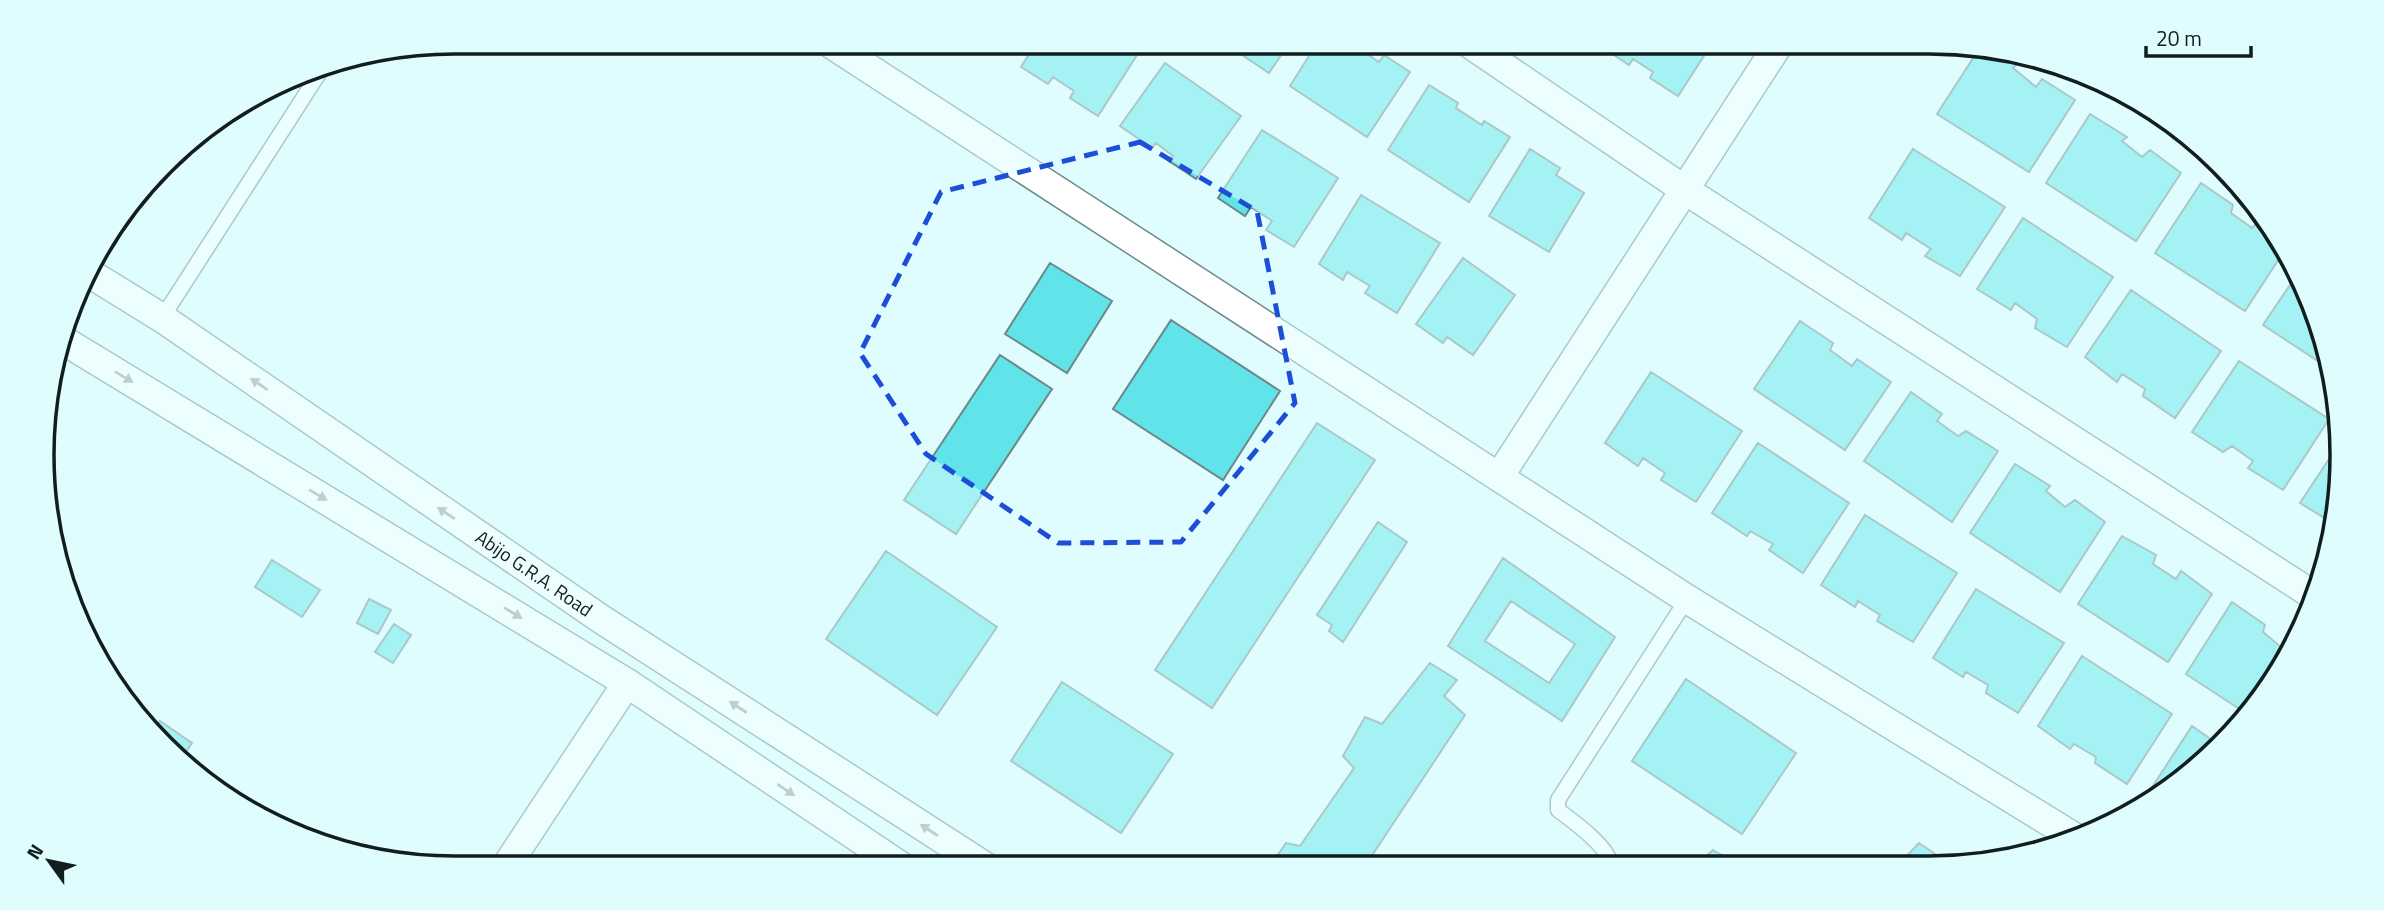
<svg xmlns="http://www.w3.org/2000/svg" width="2384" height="910" font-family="'Titillium Web',sans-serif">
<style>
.building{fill:#60e4e9;stroke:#6c8888;stroke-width:2;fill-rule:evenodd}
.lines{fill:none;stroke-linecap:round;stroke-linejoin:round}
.service-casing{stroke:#6e8a8b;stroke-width:17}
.minor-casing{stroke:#6e8a8b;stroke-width:31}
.service{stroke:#fff;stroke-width:14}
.minor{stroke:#fff;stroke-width:28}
.oneway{fill:#94999a}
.marked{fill:none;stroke:#1d4ed8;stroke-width:5;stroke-dasharray:14 9;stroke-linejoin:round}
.labels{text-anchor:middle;stroke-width:6;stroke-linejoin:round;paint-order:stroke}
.street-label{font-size:19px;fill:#121d1e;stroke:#dffdfe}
.rim{fill:none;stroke:#121d1e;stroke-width:3.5}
</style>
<rect width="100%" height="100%" fill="#dffdfe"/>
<!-- building -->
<path class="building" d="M1037 42H1141L1144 44 1098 116 1070 98 1074 91 1053 77 1048 84 1021 67Z
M1223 42H1290L1269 73Z
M1318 42H1360L1357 47 1379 62 1384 55 1410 72 1367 137 1290 86Z
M1601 42H1713L1678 96 1650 78 1653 72 1633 59 1629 65 1599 45Z
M1979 49 1998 51 2017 64 2013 68 2036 87 2042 79 2075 100 2029 172 1937 114Z
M1165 63 1241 116 1196 179 1169 161 1173 156 1156 143 1152 148 1120 126Z
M1429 85 1458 103 1456 108 1482 125 1484 121 1510 137 1469 202 1388 150Z
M2090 114 2127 137 2122 141 2142 157 2150 150 2181 173 2136 241 2046 183Z
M1262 130 1338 178 1294 247 1266 230 1272 221 1251 207 1245 216 1218 198Z
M1530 149 1560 168 1556 175 1584 193 1549 252 1489 216Z
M1913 149 2005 207 1960 276 1925 256 1931 249 1906 233 1902 240 1869 218Z
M2201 183 2233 205 2231 213 2252 228 2259 221 2266 225 2286 248 2245 311 2155 253Z
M1361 195 1440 243 1397 313 1365 293 1370 286 1347 272 1343 280 1319 264Z
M2023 218 2113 277 2067 347 2035 328 2037 319 2015 303 2011 310 1977 289Z
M1463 258 1515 295 1473 355 1447 337 1443 343 1416 324Z
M1050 263 1112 301 1067 373 1005 334Z
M2296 276 2327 367 2263 325Z
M2131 290 2221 351 2175 418 2143 396 2145 389 2122 374 2117 382 2085 357Z
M1171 320 1280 391 1223 480 1113 409Z
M1800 321 1833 343 1830 350 1852 366 1857 359 1891 382 1845 450 1754 389Z
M1000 355 1052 389 956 534 904 500Z
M2239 361 2329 419 2283 490 2248 468 2253 461 2232 446 2223 452 2192 432Z
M1651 372 1742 431 1696 502 1661 480 1665 473 1643 458 1638 466 1605 443Z
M1911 392 1942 414 1937 421 1958 436 1966 431 1998 451 1952 522 1864 461Z
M1317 423 1375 460 1212 708 1155 670Z
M1758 443 1849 503 1803 573 1769 550 1773 544 1750 531 1747 536 1712 513Z
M2335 450 2331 522 2300 503Z
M2015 464 2050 486 2046 491 2065 507 2075 500 2105 522 2060 592 1970 533Z
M1865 515 1957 573 1913 642 1877 621 1880 615 1858 601 1855 607 1821 585Z
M1378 522 1407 542 1343 642 1329 631 1332 625 1317 615Z
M2122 536 2156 555 2153 564 2176 579 2181 571 2212 594 2168 662 2078 604Z
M886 551 997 627 937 715 826 639Z
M1503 558 1615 637 1562 721 1448 646ZM1511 601 1575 644 1549 683 1485 641Z
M272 560 320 590 302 617 255 587Z
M1976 589 2064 643 2018 713 1986 693 1988 685 1966 672 1963 677 1933 658Z
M369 599 391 610 378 634 357 623Z
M2232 602 2265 625 2263 632 2283 649 2292 641 2273 684 2247 714 2186 674Z
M394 624 411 635 393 663 375 652Z
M2082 656 2172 714 2127 784 2095 763 2096 757 2074 744 2070 749 2038 726Z
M1430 663 1457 680 1444 696 1465 715 1365 866H1270L1286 843 1300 846 1354 768 1343 756 1365 717 1382 724Z
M1686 679 1796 753 1742 834 1632 761Z
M1062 682 1173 754 1121 833 1011 761Z
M160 721 192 743 181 759 154 730Z
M2192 726 2219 745 2202 765 2149 800 2145 798Z
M1919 843 1944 860 1942 865H1894L1898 858 1903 860Z
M1713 850 1737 864 1736 865H1696Z"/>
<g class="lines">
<defs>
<path id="service" d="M162 318 325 64
M1611 865C1609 847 1573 821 1558 810V800L1687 599"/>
<g id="minor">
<path d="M828 42 1687 599 2074 837"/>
<path d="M1467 42 1685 190 2313 595"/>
<path id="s1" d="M89 273 162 318 601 619 986 867"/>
<path d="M66 342 627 683 902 867"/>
<path d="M1499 477 1780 42"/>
<path d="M505 868 627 683"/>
</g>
</defs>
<!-- service casing -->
<use href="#service" class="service-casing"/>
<!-- minor casing -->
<use href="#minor" class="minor-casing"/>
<!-- service -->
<use href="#service" class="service"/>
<!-- minor -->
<use href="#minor" class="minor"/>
</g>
<!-- one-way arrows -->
<defs><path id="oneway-solid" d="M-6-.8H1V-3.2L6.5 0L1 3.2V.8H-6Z" transform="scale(1.75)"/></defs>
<g class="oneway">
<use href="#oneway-solid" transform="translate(124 377) rotate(31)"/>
<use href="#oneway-solid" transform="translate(259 384) rotate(-146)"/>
<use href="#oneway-solid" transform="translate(318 495) rotate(31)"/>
<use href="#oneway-solid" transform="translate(446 513) rotate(-146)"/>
<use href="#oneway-solid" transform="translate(513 613) rotate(31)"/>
<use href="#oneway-solid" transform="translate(738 707) rotate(-147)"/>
<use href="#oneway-solid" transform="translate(786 790) rotate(34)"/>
<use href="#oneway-solid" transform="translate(929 830) rotate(-147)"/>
</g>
<!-- marked area -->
<path d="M0 0H2384V910H0ZM1140 142 1257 211 1295 403 1181 542 1058 543 926 454 860 353 941 192Z" fill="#dffdfe" fill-opacity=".55" fill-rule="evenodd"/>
<path class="marked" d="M1140 142 1257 211 1295 403 1181 542 1058 543 926 454 860 353 941 192Z"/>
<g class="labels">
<!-- street labels -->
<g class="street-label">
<text dy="7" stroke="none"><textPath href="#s1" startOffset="537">Abijo G.R.A. Road</textPath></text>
</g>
</g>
<!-- crop -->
<path d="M0 0H2384V910H0ZM455 54H1929A401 401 0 0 1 2330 455V455A401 401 0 0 1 1929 856H455A401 401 0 0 1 54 455V455A401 401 0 0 1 455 54Z" fill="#dffdfe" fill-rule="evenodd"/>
<path class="rim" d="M455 54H1929A401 401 0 0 1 2330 455V455A401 401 0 0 1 1929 856H455A401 401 0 0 1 54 455V455A401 401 0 0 1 455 54Z"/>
<!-- north arrow -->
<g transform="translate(49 861) rotate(303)" stroke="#dffdfe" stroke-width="5" paint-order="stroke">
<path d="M0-5L12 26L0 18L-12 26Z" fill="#121d1e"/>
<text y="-10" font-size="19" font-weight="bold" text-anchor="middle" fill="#121d1e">N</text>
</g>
<!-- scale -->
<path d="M2146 46v10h105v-10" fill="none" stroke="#121d1e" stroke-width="3.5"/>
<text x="2156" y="46" font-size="21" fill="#121d1e" stroke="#dffdfe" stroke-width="5" paint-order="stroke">20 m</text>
</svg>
